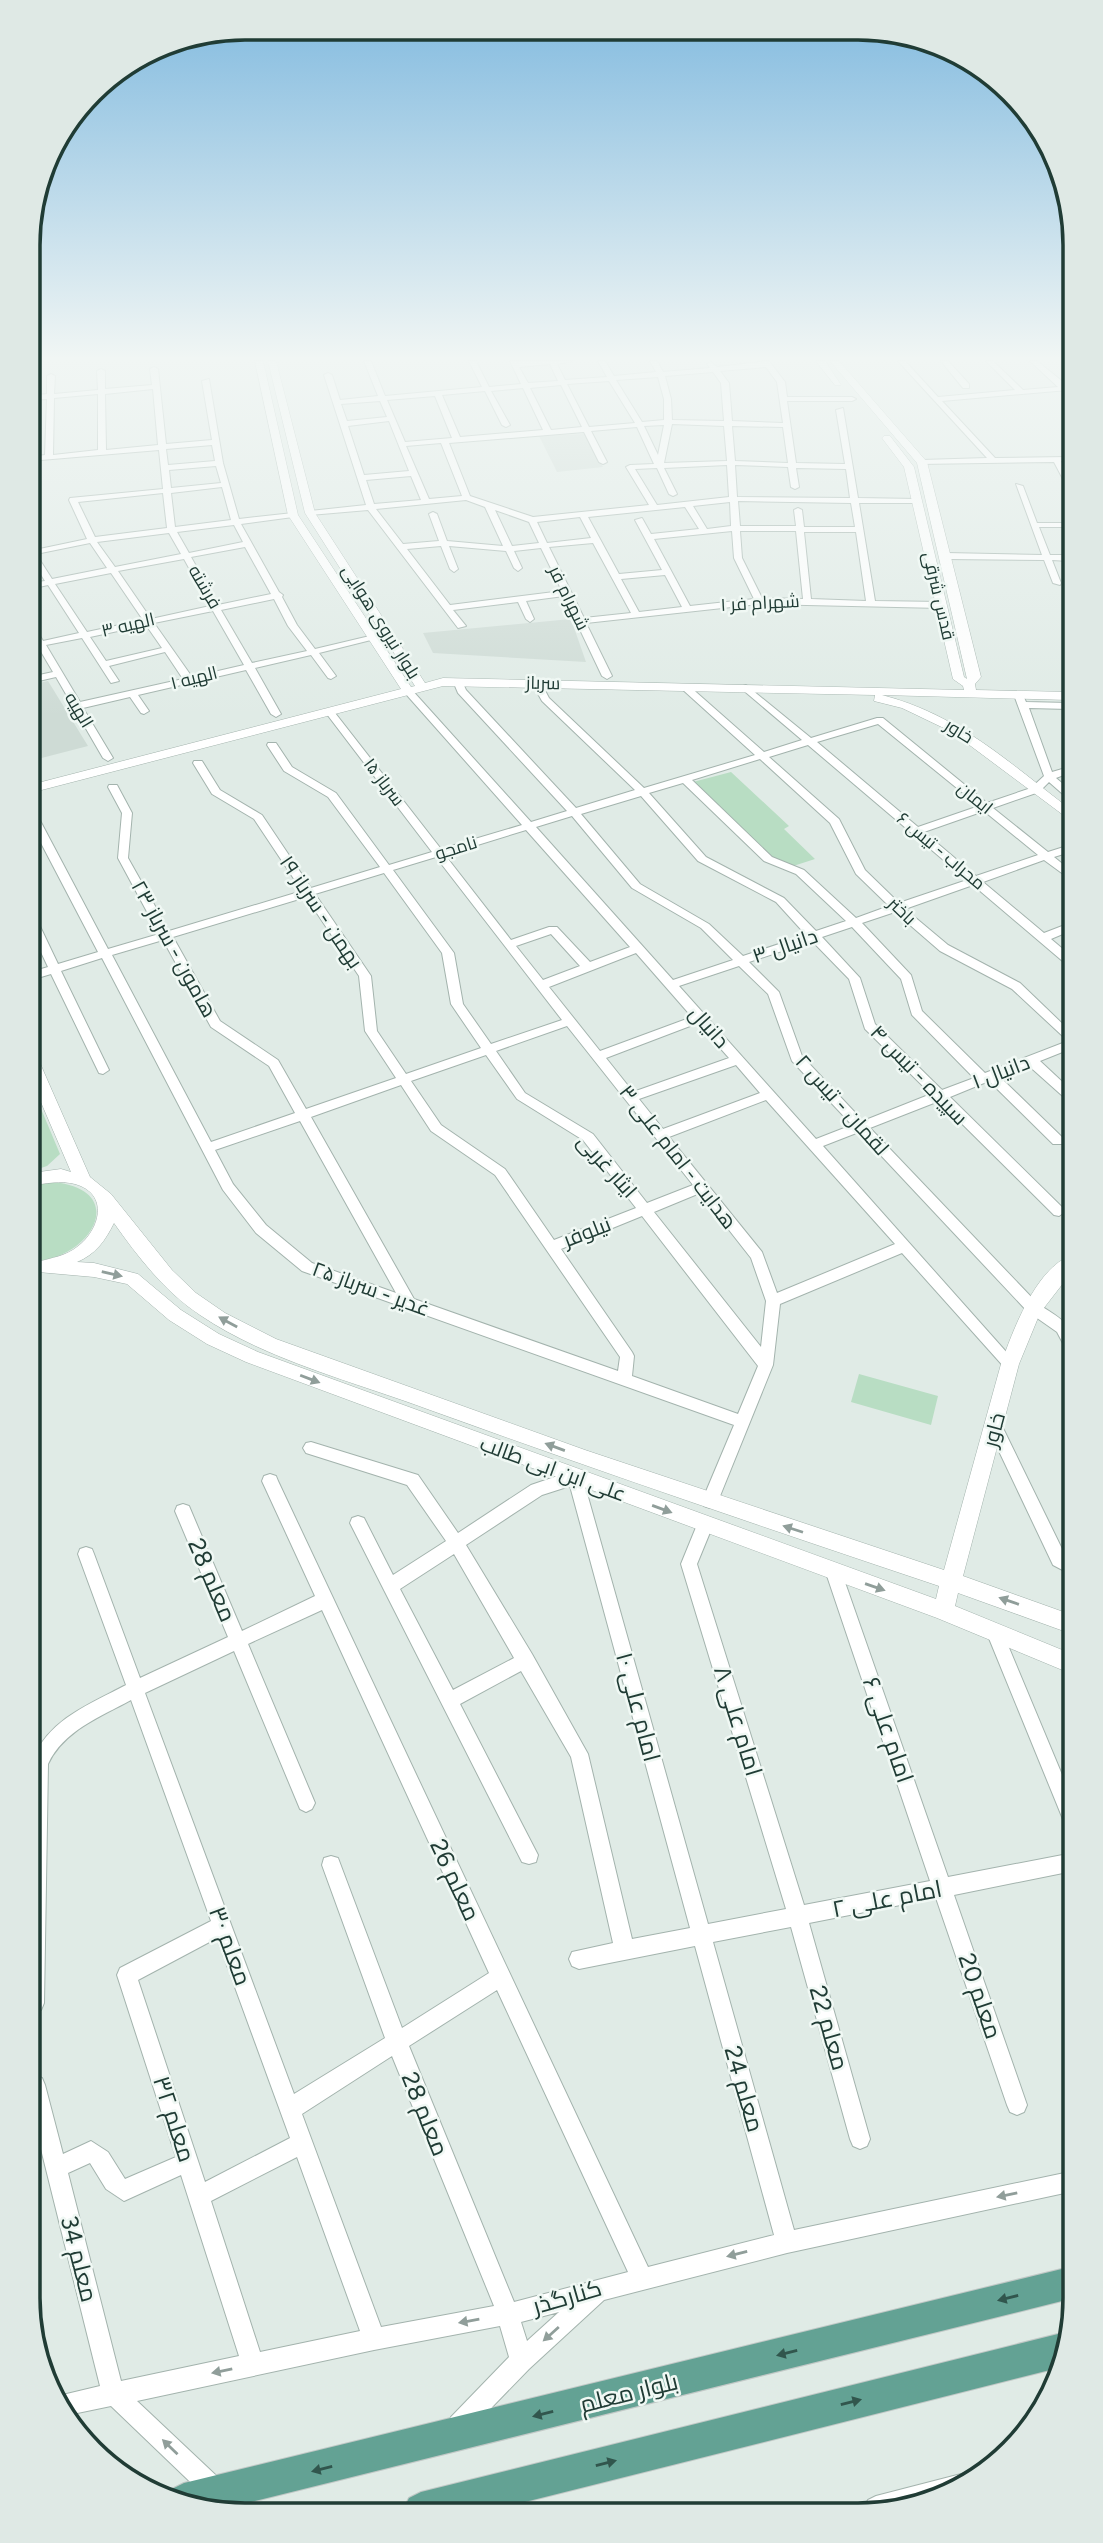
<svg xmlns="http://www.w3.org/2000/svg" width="1103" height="2543" font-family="Figtree,Cairo,sans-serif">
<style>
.built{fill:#cedbd5}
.green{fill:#b8ddc3}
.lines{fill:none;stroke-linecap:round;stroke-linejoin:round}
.minor-casing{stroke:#a3b3ad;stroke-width:2}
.tertiary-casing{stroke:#a3b3ad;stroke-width:1}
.primary-casing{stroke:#c1c8c6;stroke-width:2}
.minor{fill:#fff;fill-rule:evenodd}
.tertiary{fill:#fff;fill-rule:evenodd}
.primary{fill:#63a294;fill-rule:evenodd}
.oneway{fill:#909e9a}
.oneway2{fill:#31564d}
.labels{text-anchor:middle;stroke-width:5;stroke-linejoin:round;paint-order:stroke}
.far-street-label{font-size:18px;fill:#203c35;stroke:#f0f8f4}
.street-label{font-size:21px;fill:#203c35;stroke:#f0f8f4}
.near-street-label{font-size:24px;fill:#203c35;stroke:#f0f8f4}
.rim{fill:none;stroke:#203c35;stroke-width:3.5}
</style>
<rect width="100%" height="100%" fill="#e0ebe6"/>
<!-- built -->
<path class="built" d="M584 434 603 467 557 472 539 436Z
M571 619 586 662 433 653 423 633Z
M48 681 88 746 30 761V685Z"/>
<!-- green -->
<path class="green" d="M731 772 789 826 784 829 815 859 784 869 693 782Z
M31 1085 60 1154 47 1166 32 1171Z
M54 1182C132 1191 89 1261 32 1261V1186Z
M859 1374 938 1396 931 1425 851 1402Z"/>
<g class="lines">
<defs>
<path id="minor" d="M364 361H371L385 396 482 387 469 361H476L489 387 521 384 510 361H572L557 364 565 380 607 377 598 361H605L614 376 656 372 650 361H657L663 372 710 368 707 364 711 362 717 367 769 361 785 382 787 397H852L856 399 852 401H787L796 463 845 464 836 410 843 408 858 498 917 499 921 501 917 503H859L875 601 941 602 945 605 941 608 759 604 586 623 612 676 607 679 602 676 564 596 526 601 534 619 530 622 526 619 518 602 453 610 466 626 458 628 368 510 310 515 306 513 310 511 366 505 324 375 328 373 332 375 340 400 378 396ZM550 364 558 381 528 383 519 367ZM766 367 777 382 783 423 732 421 729 383 720 371ZM713 372 721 383 724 421 672 420 671 399 665 376ZM658 377 664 399V420L642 422 616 380ZM609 381 635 423 589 427 567 384ZM561 385 582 427 551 430 530 388ZM523 388 543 430 460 437 442 395 485 391 502 425 506 427 510 425 491 391ZM435 396 452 438 405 442 387 400ZM380 401 387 417 347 421 341 404ZM389 421 409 471 364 475 348 426ZM672 424 724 426 727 461 664 463ZM664 425 658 455 644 426ZM732 426 783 427 788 463 735 461ZM637 427 654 464 630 465 626 467 649 505 533 517 470 496 449 443 584 432 599 462 603 464 607 462 591 431ZM441 443 462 496 429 499 406 446ZM727 465 729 497 657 505 635 469 657 468 669 494 673 496 677 494 664 468ZM735 465 788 467 791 487 795 489 799 487 796 468 846 469 850 498 737 497ZM411 476 421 500 374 504 366 480ZM466 500 485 507 503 546 447 541 437 514 433 512 429 514 439 541 403 544 376 509ZM738 501 851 503 855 527H804L802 510 798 508 794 510 796 526H740ZM730 502 731 526 707 529 693 506ZM685 507 699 529 651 534 642 518 635 520 662 570 619 574 588 517ZM495 510 529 522 539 543 512 546ZM580 517 591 538 547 543 537 522ZM732 531 734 558 754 599 690 606 654 539ZM740 531H796L803 599 762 598 742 558ZM804 532H856L866 601 811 599ZM593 543 631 613 584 618 549 547ZM441 546 450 569 454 572 458 569 449 546 506 551 514 568 518 571 522 568 514 551 541 548 562 591 450 605 407 549ZM665 575 682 607 639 612 621 579Z
M898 361H905L938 397 1015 390 986 361H993L1023 390 1058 387 1030 361H1037L1068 386V390L942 401 995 458 1068 457V461H1061L1068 475V483L1064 481 1054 462 919 464V460H922L987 458Z
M941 361H948L969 384V388H963Z
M154 367 158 369 166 444 212 440 202 381 209 379 223 463 239 519 293 513 297 515 293 517 241 524 279 592 283 595 282 597 297 625 315 649 374 635 379 638 319 653 336 676 331 679 328 678 311 655 255 668 281 714 276 717 271 714 246 670 138 695 149 711 144 714 141 713 130 697 83 708 113 758 108 761 103 758 56 677 30 683V677L53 672 30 633V623L33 624 43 641 79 633 48 585 30 589V583L45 581 30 557V551L87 539 69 500 70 498 163 489 159 450 29 461V457L45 455 47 399 29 400V396L47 394V376L51 374 55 376 54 394 98 390 97 371 101 369 105 371V389L152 385 150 369ZM153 389 158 445 106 450 105 394ZM98 394V450L53 455 54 398ZM212 445 215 461 168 465 166 449ZM216 466 221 483 171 488 169 470ZM222 487 231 520 175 527 171 493ZM163 493 167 528 95 537 78 502ZM234 525 243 542 189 553 177 532ZM169 533 181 554 115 567 97 542ZM90 543 107 568 52 579 36 554ZM245 547 271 594 218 605 191 557ZM184 559 210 606 151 619 118 571ZM111 573 143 620 87 632 55 584ZM274 599 288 626 307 651 252 663 221 610ZM213 611 244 665 192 677 154 623ZM146 625 162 648 106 661 90 637ZM82 638 111 683 119 681 109 666 165 652 183 679 80 702 46 645Z
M1016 484 1023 486 1037 523H1069V527H1039L1050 555H1069V561L1052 560 1061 583 1060 585 1053 583 1044 560 946 559 942 556 946 553 1042 555Z
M455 679H461L466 690 576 808 635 790 542 701 532 683 534 681H540L549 698 644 788 755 755 682 689V685H688L764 752 802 740 743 690V686L746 685 811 738 877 718H883L987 803 1031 788 1044 776 1014 695 1016 693H1022L1026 702 1069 703V709L1029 708 1052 772 1069 767V773L1056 778 1069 789 1070 797 1065 796 1049 782 1039 792 993 808 1048 852 1070 845V852L1054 857 1070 870V879L1044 860 983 882 1044 933 1070 923V931L1051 939 1070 955V965L1066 964 973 885 905 909 948 945 1020 983 1070 1031V1049L1040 1061 1070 1089 1071 1100 1066 1099 1029 1066 1000 1077 1063 1138 1064 1141 1063 1144H1053L989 1081 950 1097 1066 1211 1059 1216 1054 1215 939 1101 870 1128 1037 1303C1061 1320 1071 1319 1071 1351L1066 1349 1057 1332 1027 1311 859 1132 823 1146 1017 1364 1015 1368H1005L902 1253 780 1304 773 1365 718 1501 716 1506 710 1508 704 1506 702 1501 734 1425 302 1271 256 1233 223 1190 102 958 61 971 109 1070 103 1074 99 1073 51 974 31 980V972L48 967 31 931V917L37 920 58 964 98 952 30 822V808L35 811 108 949 159 934 118 858 122 813 108 787 109 785H117L132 813 128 858 169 931 302 891 254 819 212 794 193 763 194 761H202L220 790 262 815 311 888 380 867 328 797 284 771 267 745 268 743H276L292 767 336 793 389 865 432 852 326 713V709H332L441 849 522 825 405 693V689H411L531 822 567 811 458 693 453 681ZM878 724 979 806 918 827 817 742ZM808 745 967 880 899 903 865 870 839 819 769 757ZM760 759 830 823 856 874 889 906 856 918 804 870 772 857 692 780ZM683 783 764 861 796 874 846 921 816 931 784 898 706 857 649 793ZM641 796 698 861 776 902 806 935 743 956 709 924 640 884 581 814ZM984 811 1038 855 976 876 924 832ZM572 816 632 888 701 928 733 960 673 980 536 827ZM526 830 630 947 590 962 557 927H549L511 940 445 855ZM436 857 562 1020 491 1044 463 1004 454 953 393 870ZM384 873 442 953 451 1004 481 1048 406 1074 377 1031 371 976 315 894ZM306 897 359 976 365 1031 396 1078 306 1109 278 1060 220 1021 173 937ZM895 912 940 951 1012 989 1068 1041 985 1073 922 1011 911 975 862 923ZM852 927 901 979 912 1015 974 1078 942 1090 875 1024 860 978 822 937ZM551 934 580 966 543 980 516 946ZM163 940 211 1027 269 1066 295 1113 211 1142 112 955ZM812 941 849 979 865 1029 931 1094 863 1121 802 1056 779 992 749 962ZM636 953 692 1017 600 1051 549 987ZM739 966 768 994 792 1061 852 1125 816 1139 679 986ZM698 1023 729 1058 633 1092 606 1058ZM567 1026 693 1185 647 1203 593 1134 525 1093 496 1051ZM486 1055 517 1099 583 1140 636 1208 554 1240 505 1169 441 1125 411 1081ZM736 1065 760 1093 663 1129 639 1099ZM401 1085 431 1131 495 1175 620 1357 618 1371 414 1299 311 1117ZM766 1100 895 1244 777 1293 762 1252 669 1137ZM300 1121 396 1293 312 1263 266 1225 233 1184 215 1150ZM700 1193 751 1258 766 1301 761 1347 654 1212ZM642 1216 758 1366 738 1414 632 1376 634 1356 632 1352 561 1249Z
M995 1420 1000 1422 1065 1555 1072 1559V1575L1053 1565 987 1426 990 1422Z
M311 1442 418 1475 458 1533 531 1485 575 1470 581 1472 708 1924 786 1909 681 1564 699 1520 705 1518 711 1520 713 1525 697 1564 804 1905 930 1881 826 1573 828 1568 834 1566 840 1568 948 1877 1073 1853V1871L954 1895 1027 2105 1024 2112 1017 2115 1010 2112 1007 2105 936 1898 809 1923 870 2139 867 2146 860 2149 853 2146 850 2139 791 1927 713 1942 794 2230 1074 2171V2191L787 2253 604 2300 529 2369 467 2433 459 2436 451 2433 448 2425 451 2417 509 2357 500 2326 374 2350 137 2401 224 2483 228 2491 224 2499 216 2503 208 2499 111 2406 63 2416 54 2397 100 2386 35 2125V2075L42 2078 45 2085 63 2154 91 2141 108 2152 125 2179 176 2157 117 1975 120 1968 211 1921 131 1700C100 1717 63 1731 48 1764L44 2003 41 2010 34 2013V1756C52 1718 90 1704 126 1685L78 1554 80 1549 86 1547 92 1549 94 1554 140 1678 228 1637 175 1511 177 1506 183 1504 189 1506 242 1631 315 1596 262 1481 264 1476 270 1474 276 1476 278 1481 648 2267 774 2235 695 1946 579 1969 572 1966 569 1959 572 1952 613 1943 571 1757 521 1671 460 1704 538 1855 536 1862 529 1864 522 1862 350 1523 352 1518 358 1516 364 1518 393 1575 446 1541 407 1485 306 1453 303 1448 306 1443ZM570 1486 690 1928 632 1939 588 1754 532 1654 466 1545 542 1495ZM454 1554 514 1658 453 1690 400 1589ZM322 1610 489 1973 402 2028 338 1858 331 1856 324 1858 322 1865 385 2038 294 2094 145 1693 234 1651 300 1809 306 1812 312 1809 315 1803 248 1644ZM217 1938 290 2138 205 2182 138 1980ZM497 1990 628 2272 514 2302 409 2046ZM392 2056 494 2306 381 2327 302 2114ZM297 2157 360 2331 260 2352 211 2201ZM90 2163 106 2189 124 2201 181 2175 239 2356 121 2381 68 2173ZM559 2312 527 2341 521 2322Z
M994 1623 1000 1626 1002 1631 1073 1801V1832L1067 1829 986 1631 988 1626Z
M965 2473 973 2477 975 2480 915 2508H864L868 2500 876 2496Z"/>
<path id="tertiary" d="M29 361H44L29 365Z
M255 361H263L298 515 411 687 415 686 305 513 268 361H276L315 513 425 683 443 678 964 690 963 686 953 679 904 467 882 438 884 436H890L914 467 964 677 967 679 917 463 830 361H839L927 462 981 677 975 684 976 690 1069 692V700L882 695C959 715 1008 762 1070 809V820L952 732 902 708 874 701 875 695 443 686 30 793V785L401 689 288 515Z
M816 361H825L841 385H835Z
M31 1056 39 1061 90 1177 111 1194 172 1270 196 1293 225 1313 276 1339 585 1450 944 1570 1001 1364C1012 1333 1036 1267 1071 1256V1273L1040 1313 1019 1364 963 1576 1072 1615V1634L958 1593 955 1606 1072 1654V1674L937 1618 246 1362 207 1344 169 1320 127 1284 94 1277 38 1272 35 1267 38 1262C51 1258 66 1256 77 1247 100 1230 110 1194 75 1184 60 1180 46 1184 32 1185V1173L61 1169 71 1172 31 1079ZM114 1223C138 1257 165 1292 200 1315 266 1360 355 1382 430 1410 599 1471 769 1529 939 1586L936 1599 258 1352 219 1334 181 1310 138 1274 94 1263 77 1262C96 1254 105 1241 114 1223Z"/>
<path id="primary" d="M1074 2266V2298L215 2511H203L169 2494 172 2489 184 2483Z
M1066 2332 1070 2334 1062 2367 493 2510H403L409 2498 421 2492Z"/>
</defs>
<!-- minor casing -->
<use href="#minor" class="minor-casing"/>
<!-- tertiary casing -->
<use href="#tertiary" class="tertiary-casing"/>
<!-- primary casing -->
<use href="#primary" class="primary-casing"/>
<!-- minor -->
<use href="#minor" class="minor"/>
<!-- tertiary -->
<use href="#tertiary" class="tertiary"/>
<!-- primary -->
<use href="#primary" class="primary"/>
</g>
<!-- one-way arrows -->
<defs><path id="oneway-solid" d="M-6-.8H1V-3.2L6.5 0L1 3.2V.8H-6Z" transform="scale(1.75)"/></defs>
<g class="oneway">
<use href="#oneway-solid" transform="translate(112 1274) rotate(13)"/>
<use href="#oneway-solid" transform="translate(228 1322) rotate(-151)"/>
<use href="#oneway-solid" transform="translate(310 1379) rotate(21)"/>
<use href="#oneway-solid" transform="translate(555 1447) rotate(-160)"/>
<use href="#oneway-solid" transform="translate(662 1509) rotate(20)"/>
<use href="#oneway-solid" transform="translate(793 1529) rotate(-162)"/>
<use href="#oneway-solid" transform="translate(875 1587) rotate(19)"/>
<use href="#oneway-solid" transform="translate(1009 1601) rotate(-161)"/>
<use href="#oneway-solid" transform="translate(1007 2195) rotate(168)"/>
<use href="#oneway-solid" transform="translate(737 2254) rotate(166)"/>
<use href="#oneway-solid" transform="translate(469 2321) rotate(170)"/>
<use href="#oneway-solid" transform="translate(551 2334) rotate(138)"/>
<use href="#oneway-solid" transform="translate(222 2371) rotate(168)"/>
<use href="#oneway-solid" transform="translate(170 2447) rotate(-136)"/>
</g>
<g class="oneway2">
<use href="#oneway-solid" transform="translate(1008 2298) rotate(166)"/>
<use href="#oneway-solid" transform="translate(787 2353) rotate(166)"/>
<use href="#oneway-solid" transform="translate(851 2402) rotate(-14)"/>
<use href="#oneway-solid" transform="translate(543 2414) rotate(166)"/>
<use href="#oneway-solid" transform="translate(606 2463) rotate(-14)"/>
<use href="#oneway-solid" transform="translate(322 2469) rotate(166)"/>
</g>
<!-- sky -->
<linearGradient id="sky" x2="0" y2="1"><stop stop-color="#81badf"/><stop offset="0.5" stop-color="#f1f6f4"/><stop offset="1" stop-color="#f1f6f4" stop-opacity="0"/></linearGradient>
<rect width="1103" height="717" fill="url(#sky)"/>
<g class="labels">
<!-- far-street labels -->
<g class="far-street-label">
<text transform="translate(205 587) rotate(60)" y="6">فرشته</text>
<text transform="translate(939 596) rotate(77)" y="6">قدس شرقی</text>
<text transform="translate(569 598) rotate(64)" y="6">شهرام فر</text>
<text transform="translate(760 603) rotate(-3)" y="6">شهرام فر ۱</text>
<text transform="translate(381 622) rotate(58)" y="6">بلوار نیروی هوایی</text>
<text transform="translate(128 625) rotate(-13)" y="6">الهیه ۳</text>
<text transform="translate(194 678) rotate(-14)" y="6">الهیه ۱</text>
<text transform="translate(543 683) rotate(1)" y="6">سرباز</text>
<text transform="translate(79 710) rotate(59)" y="6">الهیه</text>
<text transform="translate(959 731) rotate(32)" y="6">خاور</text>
<text transform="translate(384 782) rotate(53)" y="6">سرباز ۱۵</text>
<text transform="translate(975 798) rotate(39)" y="6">ایمان</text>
<text transform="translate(456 848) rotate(-17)" y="6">نامجو</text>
<text transform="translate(941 851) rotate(40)" y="6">محراب - تیس ۶</text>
<text transform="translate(902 911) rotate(44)" y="6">باختر</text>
</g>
<!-- street labels -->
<g class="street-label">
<text transform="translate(321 912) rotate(56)" y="7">بهمن - سرباز ۱۹</text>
<text transform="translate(785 946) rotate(-19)" y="7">دانیال ۳</text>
<text transform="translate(174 949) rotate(61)" y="7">هامون - سرباز ۲۳</text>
<text transform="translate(709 1027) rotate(48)" y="7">دانیال</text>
<text transform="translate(1001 1072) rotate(-21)" y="7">دانیال ۱</text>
<text transform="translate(919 1075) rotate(46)" y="7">سپیده - تیس ۴</text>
<text transform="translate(842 1105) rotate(48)" y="7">لقمان - تیس ۲</text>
<text transform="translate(678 1157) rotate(52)" y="7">هدایت - امام علی ۳</text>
<text transform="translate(607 1166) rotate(48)" y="7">ایثار غربی</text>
<text transform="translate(587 1232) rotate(-21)" y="7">نیلوفر</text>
<text transform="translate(371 1289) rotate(20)" y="7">غدیر - سرباز ۲۵</text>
<text transform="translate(994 1430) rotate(-75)" y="7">خاور</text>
<text transform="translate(553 1469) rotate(20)" y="7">علی ابن ابی طالب</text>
</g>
<!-- near-street labels -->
<g class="near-street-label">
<text transform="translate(212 1580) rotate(67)" y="8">معلم 28</text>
<text transform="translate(638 1707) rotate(75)" y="8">امام علی ۱۰</text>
<text transform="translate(738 1721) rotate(73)" y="8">امام علی ۸</text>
<text transform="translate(888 1730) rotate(71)" y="8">امام علی ۶</text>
<text transform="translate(455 1880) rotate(65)" y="8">معلم 26</text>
<text transform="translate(887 1899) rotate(-11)" y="8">امام علی ۲</text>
<text transform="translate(230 1946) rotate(70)" y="8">معلم ۳۰</text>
<text transform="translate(980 1996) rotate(71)" y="8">معلم 20</text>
<text transform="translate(829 2028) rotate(74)" y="8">معلم 22</text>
<text transform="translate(744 2089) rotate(74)" y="8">معلم 24</text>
<text transform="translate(425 2114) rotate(68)" y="8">معلم 28</text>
<text transform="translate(174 2119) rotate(72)" y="8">معلم ۳۲</text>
<text transform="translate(79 2259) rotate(76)" y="8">معلم 34</text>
<text transform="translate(567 2297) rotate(-16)" y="8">کنارگذر</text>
<text transform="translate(629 2393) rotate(-14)" y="8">بلوار معلم</text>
</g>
</g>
<!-- crop -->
<path d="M0 0H1103V2543H0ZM245 40H858A205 205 0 0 1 1063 245V2298A205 205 0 0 1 858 2503H245A205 205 0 0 1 40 2298V245A205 205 0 0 1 245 40Z" fill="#dfe9e5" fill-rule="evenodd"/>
<path class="rim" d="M245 40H858A205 205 0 0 1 1063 245V2298A205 205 0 0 1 858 2503H245A205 205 0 0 1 40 2298V245A205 205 0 0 1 245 40Z"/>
</svg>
